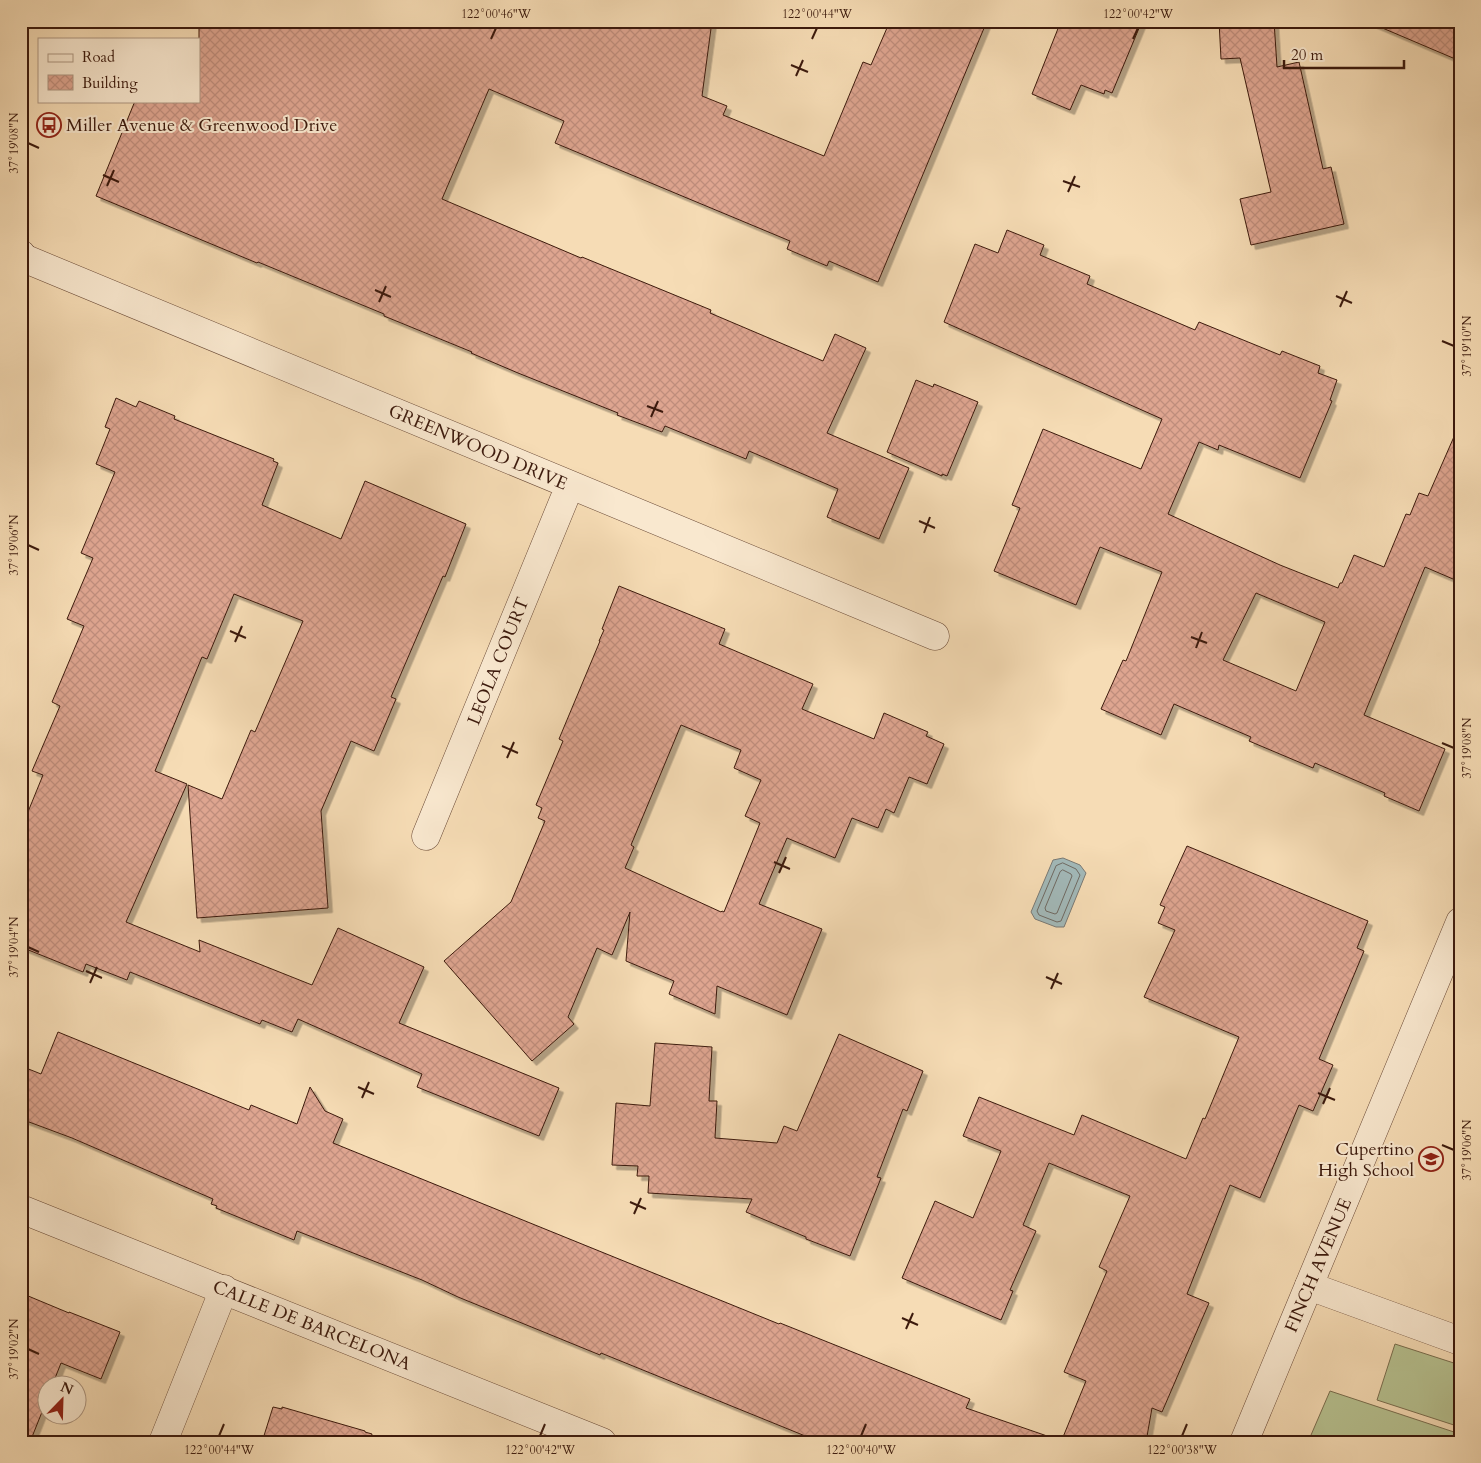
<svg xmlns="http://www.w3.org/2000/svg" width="1481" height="1463" font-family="Cardo,serif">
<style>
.pitch{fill:#b7c291;stroke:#7a6e4f}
.water{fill:#a2b9b9;stroke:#797974}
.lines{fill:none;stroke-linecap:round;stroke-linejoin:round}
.shore{stroke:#6f6a63;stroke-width:1}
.building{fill:url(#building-cross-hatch);stroke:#3c1a0d;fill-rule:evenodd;filter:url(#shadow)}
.pedestrian-casing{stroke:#6a4a37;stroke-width:29}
.minor-casing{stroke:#6a4a37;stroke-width:29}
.tertiary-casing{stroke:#6a4a37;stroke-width:29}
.secondary-casing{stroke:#3c1a0d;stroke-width:29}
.pedestrian{stroke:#f9e8cf;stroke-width:28}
.minor{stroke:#f9e8cf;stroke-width:28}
.tertiary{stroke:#f9e8cf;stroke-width:28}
.secondary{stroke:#f9e8cf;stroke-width:28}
.ticks{fill:none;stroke:#3c1a0d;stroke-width:2}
.labels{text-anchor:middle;stroke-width:4;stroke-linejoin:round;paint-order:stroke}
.poi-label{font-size:18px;fill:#3c1a0d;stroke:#f9e8cf;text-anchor:start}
.street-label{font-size:18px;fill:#3c1a0d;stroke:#f9e8cf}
.neatline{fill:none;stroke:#3c1a0d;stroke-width:2}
.ticks-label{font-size:12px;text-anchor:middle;fill:#3c1a0d}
</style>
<defs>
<pattern id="building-cross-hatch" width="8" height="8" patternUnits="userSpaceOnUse" patternTransform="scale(1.25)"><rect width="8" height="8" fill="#dea590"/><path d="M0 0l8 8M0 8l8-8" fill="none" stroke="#bf8d7b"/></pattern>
<filter id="shadow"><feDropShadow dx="4.5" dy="4.5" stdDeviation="0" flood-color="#0004"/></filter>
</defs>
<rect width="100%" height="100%" fill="#f6dcb5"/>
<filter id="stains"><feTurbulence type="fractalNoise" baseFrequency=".004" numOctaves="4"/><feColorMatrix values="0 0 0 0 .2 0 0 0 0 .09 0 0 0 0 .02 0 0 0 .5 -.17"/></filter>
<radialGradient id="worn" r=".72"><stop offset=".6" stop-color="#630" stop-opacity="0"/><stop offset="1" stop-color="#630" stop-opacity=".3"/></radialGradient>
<!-- pitch -->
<path class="pitch" d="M1395 1344 1460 1365V1427L1377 1400Z
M1330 1391 1460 1434V1442H1308Z"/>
<!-- water -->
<path class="water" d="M1063 858 1080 865 1086 873 1064 927H1056L1035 919 1031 912 1053 860Z"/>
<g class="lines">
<!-- shore -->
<path class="shore" d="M1063 863 1076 869 1080 875 1061 921 1057 922 1039 915 1037 911 1056 866Z
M1063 870 1071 874 1072 876 1057 913 1055 914 1046 911 1045 908 1060 872Z"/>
</g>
<!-- building -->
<path class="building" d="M199 21H712L702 96 727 106 723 115 824 156 863 62 871 65 890 21H987L878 282 829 261 827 266 787 249 790 241 555 143 564 121 489 89 442 199 581 258 582 257 711 310 710 313 823 361 835 334 866 348 827 433 909 468 879 539 827 517 838 489 749 451 746 459 665 426 662 432 617 415 618 413 518 373 471 353 472 352 384 316V314L258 262 257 263 96 196 135 101H199Z
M1061 21H1142L1112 93 1105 90 1104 94 1081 85 1070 110 1032 94Z
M1219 21H1274L1277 67 1299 62 1323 169 1331 167 1344 224 1251 245 1240 199 1271 192 1240 58 1221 59Z
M1366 21H1460V61Z
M1007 230 1044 245 1040 255 1090 276 1087 284 1195 330 1199 322 1280 355 1282 351 1320 366 1318 373 1337 380 1330 400 1332 401 1300 478 1219 445 1218 450 1199 442 1168 514 1280 565 1338 588 1340 583H1342L1354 555 1384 567 1406 514 1410 515 1419 493 1428 496 1460 423V582L1425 567 1364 715 1445 749 1419 811 1384 796 1385 793 1315 763 1313 768 1249 741 1251 737 1174 704 1161 735 1101 709 1123 660 1126 661 1162 572 1100 547 1076 605 994 571 1020 508 1012 505 1043 429 1141 469 1162 419 944 322 975 244 998 253ZM1256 593 1325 622 1296 691 1223 660Z
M916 380 933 387 934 384 978 402 947 476 942 474V476L887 452Z
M116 398 136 407 139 401 175 416 174 419 274 459 273 461 278 463 262 505 341 539 365 481 466 524 445 577 443 576 391 697 396 699 374 751 351 741 321 811 328 908 197 918 188 785 222 799 251 730 255 732 303 621 234 594 207 659 202 657 155 771 187 784 126 922 200 952 199 940 312 985 338 928 424 967 399 1023 559 1088 539 1136 417 1087 422 1074 298 1019 292 1032 262 1020 260 1024 130 972 127 980 86 964 83 972 21 947V829L43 775 32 771 60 706 52 702 84 626 67 619 93 558 81 553 115 472 96 464 110 429 105 427Z
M619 586 725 629 719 644 813 684 802 709 874 739 884 713 928 732 926 736 944 744 927 784 909 777 894 813 886 809 878 828 852 818 835 858 787 838 759 904 822 929 787 1015 717 986 715 1014 669 994 674 981 626 961 630 912 612 955 597 948 568 1017 574 1024 532 1061 444 961 511 902 545 821 538 818 542 808 536 805 563 741 559 739 600 641H599L604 630 602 629ZM681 725 741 750 734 768 761 780 745 816 760 823 724 912 722 911 721 912 625 868 634 847 631 845Z
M1187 846 1368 921 1357 948 1364 951 1319 1059 1333 1065 1313 1111 1299 1105 1260 1198 1230 1185 1187 1294 1209 1303 1162 1412 1152 1408 1146 1442H1061L1086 1381 1064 1372 1107 1271 1099 1267 1130 1196 1049 1163 1023 1225 1036 1231 1010 1290 1013 1291 1001 1320 902 1278 935 1201 973 1218 1001 1151 963 1136 979 1097 1074 1135 1082 1115 1186 1159 1203 1118 1205 1119 1239 1037 1144 997 1175 930 1158 923 1165 907 1160 905Z
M58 1032 249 1110 251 1105 297 1124 310 1087 325 1111 343 1119 333 1143 779 1324 780 1323 970 1399 966 1408 1050 1437 1049 1442H820L601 1353 600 1355 458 1297 422 1280 297 1231 294 1240 216 1208 217 1206 211 1204 213 1199 72 1138 21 1119V1066L41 1074Z
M839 1034 923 1071 907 1111 903 1109 877 1177 881 1178 850 1256 806 1239V1237L746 1212 752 1199 648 1193 649 1176H637L638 1166 612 1165 616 1103 650 1106 655 1043 712 1047 709 1101H717L715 1138 777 1143 784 1126 797 1131Z
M21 1293 69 1313V1312L120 1332 101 1379 61 1363 52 1386H48V1397L30 1442H21Z
M273 1407 282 1409V1407L365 1431V1432L372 1434 370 1442H262Z"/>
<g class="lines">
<defs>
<path id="pedestrian" d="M1309 1286 1460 1341"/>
<path id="minor" d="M21 257 935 636
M426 836 570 485
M21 1209 602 1442
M163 1442 224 1289"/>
<path id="tertiary" d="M1244 1442 1460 922"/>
<path id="secondary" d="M21 254V258"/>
</defs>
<!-- pedestrian casing -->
<use href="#pedestrian" class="pedestrian-casing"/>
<!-- minor casing -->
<use href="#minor" class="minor-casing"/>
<!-- tertiary casing -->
<use href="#tertiary" class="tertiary-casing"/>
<!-- secondary casing -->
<use href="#secondary" class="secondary-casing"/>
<!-- pedestrian -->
<use href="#pedestrian" class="pedestrian"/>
<!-- minor -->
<use href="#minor" class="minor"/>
<!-- tertiary -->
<use href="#tertiary" class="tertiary"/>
<!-- secondary -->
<use href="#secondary" class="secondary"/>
</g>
<!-- ticks -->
<path class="ticks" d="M491 39 496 28M812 39 817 28M1133 39 1138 28M791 65 808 72M796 76 803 60M28 143 39 148M103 175 119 182M1063 181 1080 187M107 186 114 170M1068 192 1075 176M375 290 391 297M1336 296 1352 303M379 302 386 286M1340 307 1347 291M1442 341 1454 346M647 406 663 412M651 417 658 401M919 521 935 528M924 533 930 517M28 545 39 550M230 631 246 638M1191 637 1207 643M235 642 242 626M1196 648 1202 632M1442 743 1454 748M502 746 518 753M507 758 514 742M774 862 790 869M779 873 786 857M28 947 39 952M86 971 102 978M1046 977 1062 984M90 983 97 967M1051 989 1058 973M358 1087 374 1094M1318 1093 1335 1100M362 1098 369 1082M1323 1104 1330 1088M1442 1145 1454 1150M630 1202 646 1209M634 1214 641 1198M902 1318 918 1325M906 1329 913 1313M28 1349 39 1354M219 1436 224 1424M540 1436 545 1424M861 1436 866 1424M1182 1436 1187 1424"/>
<!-- icons -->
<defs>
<symbol id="bus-ring" viewBox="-11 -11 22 22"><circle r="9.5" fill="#f9e8cf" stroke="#8f2418" stroke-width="1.5"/><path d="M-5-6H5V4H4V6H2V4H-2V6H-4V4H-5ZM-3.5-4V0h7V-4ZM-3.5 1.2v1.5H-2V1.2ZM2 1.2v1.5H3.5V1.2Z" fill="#8f2418"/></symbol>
<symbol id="school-ring" viewBox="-11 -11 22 22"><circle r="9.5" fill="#f9e8cf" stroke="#8f2418" stroke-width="1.5"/><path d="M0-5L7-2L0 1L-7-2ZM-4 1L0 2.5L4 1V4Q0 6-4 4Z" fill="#8f2418"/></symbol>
</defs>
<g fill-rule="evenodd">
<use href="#bus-ring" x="35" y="111" width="28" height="28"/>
<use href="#school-ring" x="1417" y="1145" width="28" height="28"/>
</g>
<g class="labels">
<!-- poi labels -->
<g class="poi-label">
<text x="66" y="131">Miller Avenue &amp; Greenwood Drive</text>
<text x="1414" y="1155" text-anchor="end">Cupertino<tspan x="1414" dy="21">High School</tspan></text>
</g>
<!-- street labels -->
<g class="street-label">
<text transform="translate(478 447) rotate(23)" y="6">GREENWOOD DRIVE</text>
<text transform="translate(498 661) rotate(-68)" y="6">LEOLA COURT</text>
<text transform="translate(1318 1265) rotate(-67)" y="6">FINCH AVENUE</text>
<text transform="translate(312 1325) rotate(22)" y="6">CALLE DE BARCELONA</text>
</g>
</g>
<!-- margin -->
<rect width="1481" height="1463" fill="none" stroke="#f6dcb5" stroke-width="55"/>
<!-- legend -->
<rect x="38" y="38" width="162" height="65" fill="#f9e8cf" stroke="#ad9681"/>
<rect x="48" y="54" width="25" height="8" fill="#f9e8cf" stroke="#ad9681"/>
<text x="82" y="62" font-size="15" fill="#3c1a0d">Road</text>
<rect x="48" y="75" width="25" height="15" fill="url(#building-cross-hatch)" stroke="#ad9681"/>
<text x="82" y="88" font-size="15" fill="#3c1a0d">Building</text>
<!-- north arrow -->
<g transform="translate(62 1400) rotate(23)"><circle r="24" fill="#f9e8cf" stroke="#ad9681"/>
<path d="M0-4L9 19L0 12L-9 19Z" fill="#8f2418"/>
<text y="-8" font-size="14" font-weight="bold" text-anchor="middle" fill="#3c1a0d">N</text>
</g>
<!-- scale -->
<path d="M1284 60v8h120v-8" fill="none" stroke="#3c1a0d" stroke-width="2.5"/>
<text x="1291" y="60" font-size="15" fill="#3c1a0d" stroke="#f9e8cf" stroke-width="4" paint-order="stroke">20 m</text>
<rect x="28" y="28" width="1426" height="1408" class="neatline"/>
<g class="ticks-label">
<text x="496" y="18">122°00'46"W</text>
<text x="817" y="18">122°00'44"W</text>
<text x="1138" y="18">122°00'42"W</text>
<text transform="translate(14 143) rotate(-90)" y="4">37°19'08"N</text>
<text transform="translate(1467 346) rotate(-90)" y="4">37°19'10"N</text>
<text transform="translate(14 545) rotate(-90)" y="4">37°19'06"N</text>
<text transform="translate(1467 748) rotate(-90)" y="4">37°19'08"N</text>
<text transform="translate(14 947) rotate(-90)" y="4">37°19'04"N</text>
<text transform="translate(1467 1150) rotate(-90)" y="4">37°19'06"N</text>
<text transform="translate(14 1349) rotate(-90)" y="4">37°19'02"N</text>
<text x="219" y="1454">122°00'44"W</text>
<text x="540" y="1454">122°00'42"W</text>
<text x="861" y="1454">122°00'40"W</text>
<text x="1182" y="1454">122°00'38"W</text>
</g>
<rect width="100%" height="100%" filter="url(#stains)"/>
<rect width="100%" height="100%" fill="url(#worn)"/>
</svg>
